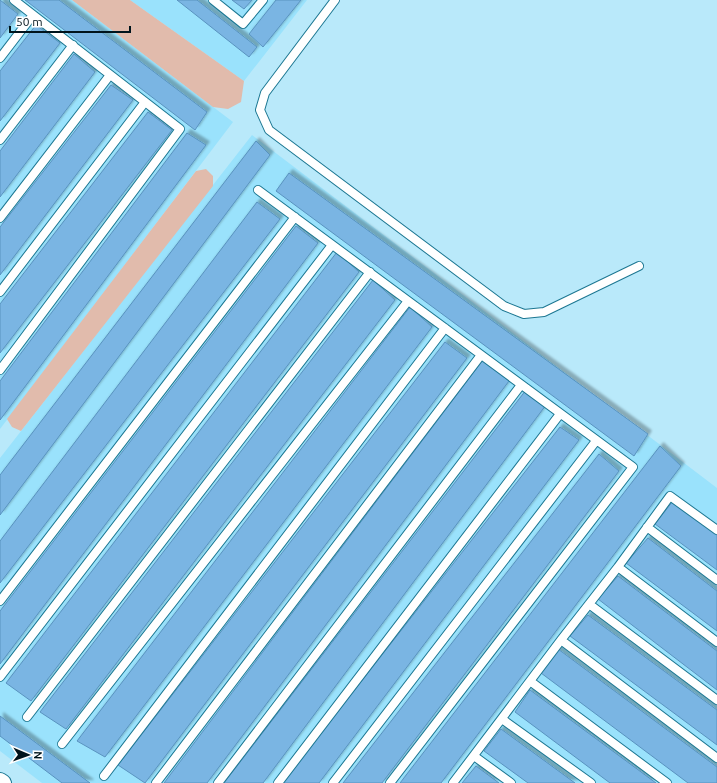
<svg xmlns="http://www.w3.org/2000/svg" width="717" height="783" font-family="Ubuntu,sans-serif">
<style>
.built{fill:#9ae2fc}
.green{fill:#e1bbac}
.building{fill:#7ab5e3;stroke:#5993bf;filter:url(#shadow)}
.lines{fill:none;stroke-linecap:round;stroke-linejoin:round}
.service-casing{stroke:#1c7792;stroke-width:10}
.minor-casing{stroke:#1c7792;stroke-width:18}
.service{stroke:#fff;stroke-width:8}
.minor{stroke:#fff;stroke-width:16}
</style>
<defs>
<filter id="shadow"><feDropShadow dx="3.5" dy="-3.5" stdDeviation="1" flood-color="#0004"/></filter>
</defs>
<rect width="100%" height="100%" fill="#b9e9fa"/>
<!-- built -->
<path class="built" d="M0 0H72L233 122 0 429Z
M130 0H307L244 81Z
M252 135 717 488V783H42L0 751V458Z"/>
<!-- green -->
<path class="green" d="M72 0H130L244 81 241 102 228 109 213 107Z
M206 169 213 176V186L21 431 12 427 7 419 196 171Z"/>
<!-- building -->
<path class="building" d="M0 0 18 14 0 38Z
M25 0H59L207 112 195 130Z
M177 0H197L257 47 249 57Z
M232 0H252L244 9Z
M276 0H301L263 47 249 34Z
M36 25 60 43 0 121V71Z
M74 54 95 72 0 197V151Z
M111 85 133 100 0 275V227Z
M148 112 172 130 0 353V304Z
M187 133 206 145 0 420V381Z
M256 141 270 155 0 515V475Z
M289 173 648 434 634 456 276 191Z
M257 202 280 219 0 583V541Z
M296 226 318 243 0 664V611Z
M337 252 359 272 31 701 6 683Z
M373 280 395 300 66 729 40 712Z
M410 307 432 327 105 757 77 741Z
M445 342 467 358 145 783 118 765Z
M483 360 509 381 207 783H164Z
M526 390 546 405 263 783H224Z
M560 427 579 440 319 783H282Z
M660 446 681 466 441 783H400Z
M599 454 619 471 382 783H343Z
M673 501 717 534V570L655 524Z
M648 538 717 591V631L626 563Z
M618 576 717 651V690L598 599Z
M588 615 717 710V745L570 636Z
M558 649 717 767V783H688L541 673Z
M530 690 656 783H610L515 712Z
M0 716 90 783H62L0 736Z
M501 729 575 783H528L484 751Z
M476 766 499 783H462Z"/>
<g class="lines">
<defs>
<path id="service" d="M213 0 243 24 263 0
M335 0 265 93 260 110 269 130 504 306 524 314 544 312 639 266
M0 58 33 15
M0 140 73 45
M258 190 633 467 390 783
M0 218 110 75
M0 292 145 102
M0 370 180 129 14 0
M647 527 717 580
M618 567 717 642
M0 601 295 217
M589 604 717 700
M561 640 717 758
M0 677 332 245
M530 681 667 783
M27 717 370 272
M502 719 591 783
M62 744 408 301
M474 756 511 783
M104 776 445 328
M156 783 481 355
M218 783 521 385
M278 783 560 414
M333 783 596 441
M453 783 561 640 618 567 670 496 717 530"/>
<path id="minor" d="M0 781 3 783"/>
</defs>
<!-- service casing -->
<use href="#service" class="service-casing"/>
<!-- minor casing -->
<use href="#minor" class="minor-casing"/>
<!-- service -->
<use href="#service" class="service"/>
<!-- minor -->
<use href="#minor" class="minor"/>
</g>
<!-- north arrow -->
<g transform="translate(28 755) rotate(92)" stroke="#ffffff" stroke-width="3" paint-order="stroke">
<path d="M0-3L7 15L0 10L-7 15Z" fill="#00141c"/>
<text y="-6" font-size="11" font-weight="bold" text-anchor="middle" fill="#00141c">N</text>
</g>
<!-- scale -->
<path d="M10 26v6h120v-6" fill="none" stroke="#00141c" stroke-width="2"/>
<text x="16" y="26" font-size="12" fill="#00141c" stroke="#ffffff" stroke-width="3" paint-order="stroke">50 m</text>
</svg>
